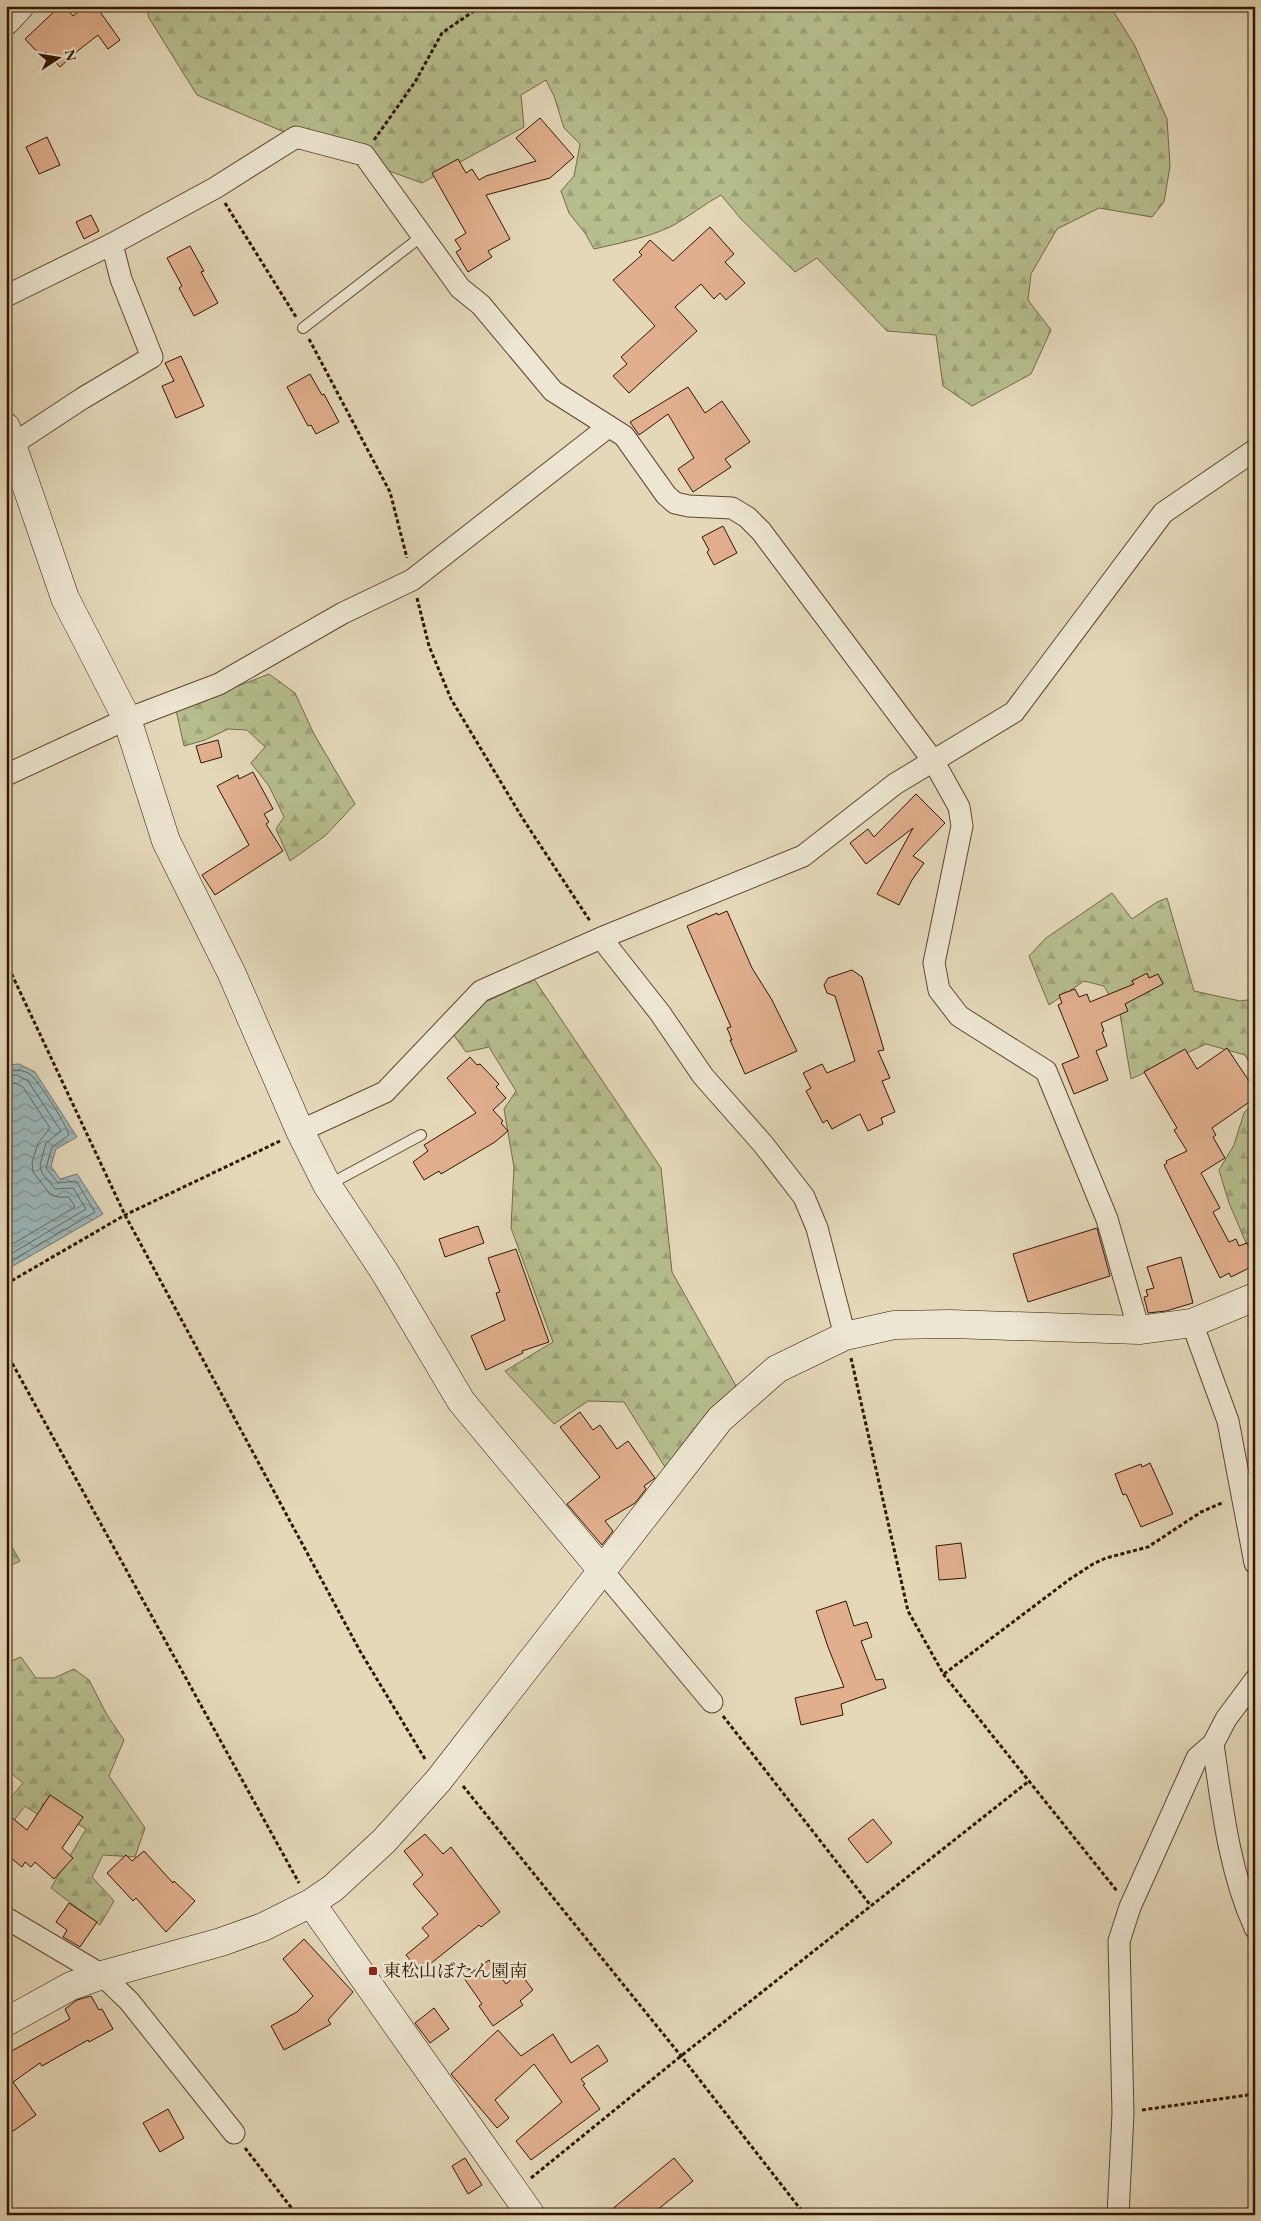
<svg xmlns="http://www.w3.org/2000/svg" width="1261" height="2221" font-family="'EB Garamond','Noto Serif JP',serif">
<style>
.forest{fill:url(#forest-firs);stroke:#746a47}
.cemetery{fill:url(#cemetery-stones);stroke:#746a47}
.water{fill:url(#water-waves);stroke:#717770}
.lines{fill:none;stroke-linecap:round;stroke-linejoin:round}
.shore{stroke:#66675d;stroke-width:1}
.building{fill:#e1af8e;stroke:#311700}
.lane-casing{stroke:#5e472e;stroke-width:12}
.street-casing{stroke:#5e472e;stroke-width:23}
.secondary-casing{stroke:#311700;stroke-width:29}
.path{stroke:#311700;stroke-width:3;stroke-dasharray:4 2.5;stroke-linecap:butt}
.lane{stroke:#ede6d2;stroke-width:10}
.street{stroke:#ede6d2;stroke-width:21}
.secondary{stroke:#ede6d2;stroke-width:28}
.poi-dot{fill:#8f2418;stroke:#ede6d2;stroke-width:2}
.labels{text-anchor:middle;stroke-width:5;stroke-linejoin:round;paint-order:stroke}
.poi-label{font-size:18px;fill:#311700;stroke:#ede6d2;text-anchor:start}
</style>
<defs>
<pattern id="forest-firs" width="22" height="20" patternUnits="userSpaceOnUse" patternTransform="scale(1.25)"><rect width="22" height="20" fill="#b6be8e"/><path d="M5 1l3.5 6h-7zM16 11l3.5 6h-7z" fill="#9da379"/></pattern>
<pattern id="cemetery-stones" width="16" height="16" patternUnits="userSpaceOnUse" patternTransform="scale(1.25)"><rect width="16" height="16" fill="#b6be8e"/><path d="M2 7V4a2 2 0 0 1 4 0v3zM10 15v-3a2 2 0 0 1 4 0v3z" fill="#9da379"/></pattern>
<pattern id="water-waves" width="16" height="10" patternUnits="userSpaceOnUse" patternTransform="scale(1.25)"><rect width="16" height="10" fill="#9bb7ba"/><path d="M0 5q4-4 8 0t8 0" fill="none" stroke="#7f9495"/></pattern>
</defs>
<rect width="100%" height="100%" fill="#e4d8b9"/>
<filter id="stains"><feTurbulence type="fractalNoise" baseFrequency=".004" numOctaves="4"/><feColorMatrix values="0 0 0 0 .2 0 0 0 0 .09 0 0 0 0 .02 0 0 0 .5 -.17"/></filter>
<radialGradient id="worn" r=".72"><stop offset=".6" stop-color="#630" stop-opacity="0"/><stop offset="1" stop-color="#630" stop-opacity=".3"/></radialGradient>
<!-- forest -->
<path class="forest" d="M146 6H1110L1135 46 1167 119 1170 166 1164 202 1152 217 1099 208 1057 229 1031 274 1028 300 1051 330 1031 374 972 406 943 386 936 335 887 331 817 258 795 272 741 219 721 195C704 204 689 217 672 226 647 238 620 243 594 249L585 233 569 213 561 191 574 176 580 144 564 128 554 96 546 80 521 95 524 127 422 183 296 137 197 95 149 18Z
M269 674 295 693 314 734 355 804 325 836 290 861 276 829 284 817 269 786 251 763 265 747 247 730 228 729 205 740 184 746 176 710Z
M1112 893 1132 919 1157 902 1167 898 1194 991 1240 1001 1255 999V1073L1245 1055 1206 1044 1131 1079 1120 1014 1104 986 1084 981 1049 1005 1029 956 1046 938Z
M534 979 661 1168 672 1272 736 1386 665 1467 624 1402 588 1401 554 1424 505 1371 553 1342 511 1228 514 1167 504 1109 516 1091 489 1047 466 1052 453 1034 477 1006Z
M1255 1100V1247L1247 1245 1229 1203 1219 1170 1234 1145 1244 1113Z
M21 1657 36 1678H54L74 1669 89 1680 107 1715 124 1740 109 1776 145 1828 135 1857 103 1855 92 1877 114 1901 100 1925 51 1888 86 1829 43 1803 40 1816 25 1806 6 1831V1803L23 1783 6 1769V1663Z"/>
<!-- cemetery -->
<path class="cemetery" d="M6 1536 20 1561 6 1568Z"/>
<!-- water -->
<path class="water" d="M19 1064 35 1072 77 1137 56 1149 51 1166 60 1179 77 1174 103 1214 6 1270V1065Z"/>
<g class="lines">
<!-- shore -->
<path class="shore" d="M6 1070C15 1070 26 1069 33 1077 42 1087 65 1122 69 1135L52 1147 46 1168 58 1183 76 1181 95 1212 6 1264
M6 1076 17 1075 28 1081 61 1131 46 1143 40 1165 42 1173 55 1189 73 1188 86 1209 6 1257
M6 1084 15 1083 23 1087 50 1128 38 1143 32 1162 33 1172 50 1194 58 1197H69L75 1207 6 1248"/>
</g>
<!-- building -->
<path class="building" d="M60 6H64L73 16 85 6H96L120 40 108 49 98 35 80 49 60 67 46 52 41 56 25 39Z
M540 118 574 157 550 178 486 195 510 239 488 251 492 257 468 272 456 252 461 249 455 240 466 233 432 173 458 159 466 173 472 169 479 180 486 176 536 161 516 138Z
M47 137 60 165 39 174 26 147Z
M91 215 99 231 84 239 76 222Z
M710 227 734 254 725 262 745 283 726 300 720 293 714 299 701 284 675 307 697 331 629 393 613 376 627 364 621 357 655 326 613 280 642 255 639 252 650 240 673 261Z
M190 246 204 271 201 272 218 303 194 316 179 288 182 286 167 258Z
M181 356 204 406 176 418 162 386 174 381 165 363Z
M310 374 322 395 324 394 339 422 316 434 311 425 308 426 287 387Z
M688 387 705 413 722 401 750 442 725 459 731 467 693 492 678 469 694 458 668 414 639 435 630 422Z
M723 526 737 553 714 565 707 552 709 550 702 537Z
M218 740 222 757 201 763 196 746Z
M253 772 273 809 264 814 269 822 266 824 283 851 215 895 202 875 249 845 217 786 238 775 239 779Z
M916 794 945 823 913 856 924 863 912 880 899 905 877 894 913 828 866 864 850 843 868 829 874 837Z
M727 911 752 968 772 1000 797 1051 745 1074 730 1040H732L727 1028 731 1027 687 926 717 913 718 915Z
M852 970 862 977 884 1050 878 1051 890 1078 882 1081 895 1112 881 1118 883 1124 868 1131 860 1114 832 1129 827 1120 823 1123 806 1091 811 1088 803 1073 822 1064 827 1073 855 1061 835 996 827 993 824 985 828 978Z
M1147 973 1149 978 1158 974 1163 984 1125 1004 1128 1011 1101 1023 1104 1031 1102 1032 1107 1046 1096 1051 1108 1080 1074 1094 1062 1064 1079 1057 1058 1005 1062 1003 1059 995 1075 989 1079 997 1087 994 1090 1002 1134 984 1132 981Z
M1227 1048 1255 1090V1098L1212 1128 1216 1135 1213 1137 1225 1158 1201 1173 1220 1208 1213 1212 1229 1242 1236 1239 1239 1246 1247 1243 1255 1259V1265L1231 1277 1229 1273 1220 1278 1164 1165 1167 1163 1166 1161 1187 1151 1174 1130 1177 1128 1144 1072 1185 1049 1197 1069Z
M470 1057 477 1065 480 1064 499 1084 496 1087 506 1098 493 1110 503 1121 501 1123 508 1131 495 1142 441 1174 439 1171 424 1180 413 1162 428 1151 424 1145 476 1113 447 1078Z
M478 1226 484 1243 445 1257 439 1239Z
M1097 1228 1110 1276 1028 1302 1013 1254Z
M516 1249 549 1342 522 1351 523 1353 486 1370 471 1336 505 1320 496 1293 500 1292 488 1258Z
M1181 1257 1193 1303 1166 1311 1148 1313 1144 1297 1148 1296 1146 1290 1154 1288 1147 1267Z
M580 1412 593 1430 600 1425 617 1449 628 1441 655 1478 644 1486 646 1489 635 1503 605 1521 613 1531 602 1545 567 1504 600 1477 560 1427Z
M1150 1463 1173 1514 1141 1527 1126 1494 1123 1495 1115 1474 1141 1464 1142 1467Z
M961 1543 966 1578 939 1580 936 1546Z
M846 1601 854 1626 867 1622 872 1637 861 1641 876 1680 883 1679 886 1688 841 1704 843 1715 801 1725 795 1698 844 1687 828 1647 816 1611Z
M50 1795 83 1817 62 1848 73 1858 54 1879 35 1862 31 1867 25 1862 22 1867 6 1854V1813L27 1830Z
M873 1819 892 1843 867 1863 848 1839Z
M425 1834 443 1854 451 1847 500 1912 481 1927 479 1925 420 1972 406 1955 429 1936 422 1928 438 1914 413 1884 423 1875 404 1851Z
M144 1851 173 1883 174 1881 195 1901 166 1932 136 1898 133 1901 107 1873 126 1855 132 1861Z
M69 1903 97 1922 80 1947 63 1937 67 1930 56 1922Z
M304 1939 353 1992 328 2020 331 2024 284 2050 271 2026 297 2012 313 1996 283 1959Z
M489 1960 506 1984 520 1973 533 1990 520 2001 523 2005 493 2026 479 2006 482 2004 464 1978Z
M91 1996 99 2010 102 2009 113 2029 89 2042 88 2040 42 2066 40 2063 13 2082 36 2115 6 2136V2054L70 2019 65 2009 77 2000Z
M434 2008 449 2029 430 2043 415 2023Z
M498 2030 521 2056 553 2034 571 2063 598 2045 608 2061 581 2079 585 2084 583 2085 600 2109 531 2160 516 2141 562 2102 534 2064 495 2100 509 2118 497 2128 451 2074Z
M168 2109 184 2138 160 2152 143 2123Z
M465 2158 482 2185 468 2194 452 2166Z
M674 2158 693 2181 651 2215H605Z"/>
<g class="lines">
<defs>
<path id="lane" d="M303 328 422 236
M328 1185 421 1135"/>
<path id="street" d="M6 296 112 244 215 188 296 137 364 155 460 288 481 305 553 391 624 436 666 495 675 503 689 506 732 508 747 517 761 531 934 762 959 807 962 826 934 963 939 990 959 1016 1046 1071 1107 1219 1139 1330
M13 444 83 398 152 357 121 279 112 244
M6 775 127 719 219 684 343 613 412 580 608 427
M601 938 660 1013 703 1076 763 1144 804 1197 817 1228 845 1336
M300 1131 385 1092 481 991 601 938 803 856 895 784 1014 712 1163 513 1255 450
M1192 1323 1228 1421 1255 1563
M601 1569 712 1702
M1213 1744C1222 1806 1229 1871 1255 1928
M6 1918 102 1975 129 2001 234 2133
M1118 2215 1123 2113 1119 1941 1130 1907 1197 1758 1213 1744 1226 1719 1255 1680"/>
<path id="secondary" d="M6 21 20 6
M6 427 65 598 127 719 166 841 232 974 300 1131 327 1185 384 1271 461 1401 601 1569
M311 1903 531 2215
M6 2022 71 1986 102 1975 221 1942 263 1927 311 1903 333 1888 384 1841 438 1781 720 1419 777 1369 845 1336 894 1325 950 1324 1139 1330 1192 1323 1255 1297"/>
</defs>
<!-- lane casing -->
<use href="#lane" class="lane-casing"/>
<!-- street casing -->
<use href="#street" class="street-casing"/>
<!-- secondary casing -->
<use href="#secondary" class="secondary-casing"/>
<!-- path -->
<path class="path" d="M374 140 415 82 442 33 481 6
M225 203 296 317
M309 339 390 492 407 558
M417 598 429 646 451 699 523 819 590 921
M6 962 125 1215 360 1651 425 1759
M6 1284 125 1215 280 1141
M6 1352 299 1883
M851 1358 908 1611 944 1675 1117 1891
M944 1674 1070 1579 1093 1564 1106 1558 1148 1547 1201 1512 1224 1502
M723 1716 871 1906
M463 1786 681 2056 805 2215
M1142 2110 1255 2094
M245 2148 297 2215
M531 2178 681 2056 1029 1781"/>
<!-- lane -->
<use href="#lane" class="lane"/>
<!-- street -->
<use href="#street" class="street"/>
<!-- secondary -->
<use href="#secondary" class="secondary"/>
</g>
<!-- markers -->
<rect class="poi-dot" x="368" y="1966" width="10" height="10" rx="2.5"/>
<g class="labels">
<!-- poi labels -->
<g class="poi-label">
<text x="383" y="1977">東松山ぼたん園南</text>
</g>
</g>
<!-- margin -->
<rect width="1261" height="2221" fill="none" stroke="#e4d8b9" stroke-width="25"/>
<rect x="8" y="8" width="1246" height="2206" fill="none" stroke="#311700" stroke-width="2.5"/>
<rect x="12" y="12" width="1236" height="2196" fill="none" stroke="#311700"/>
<!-- north arrow -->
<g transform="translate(58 58) rotate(78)" stroke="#ede6d2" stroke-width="4" paint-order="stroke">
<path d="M0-4L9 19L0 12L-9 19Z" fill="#311700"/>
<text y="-8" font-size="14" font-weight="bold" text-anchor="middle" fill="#311700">N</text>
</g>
<rect width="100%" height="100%" filter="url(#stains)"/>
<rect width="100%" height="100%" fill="url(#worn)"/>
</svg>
